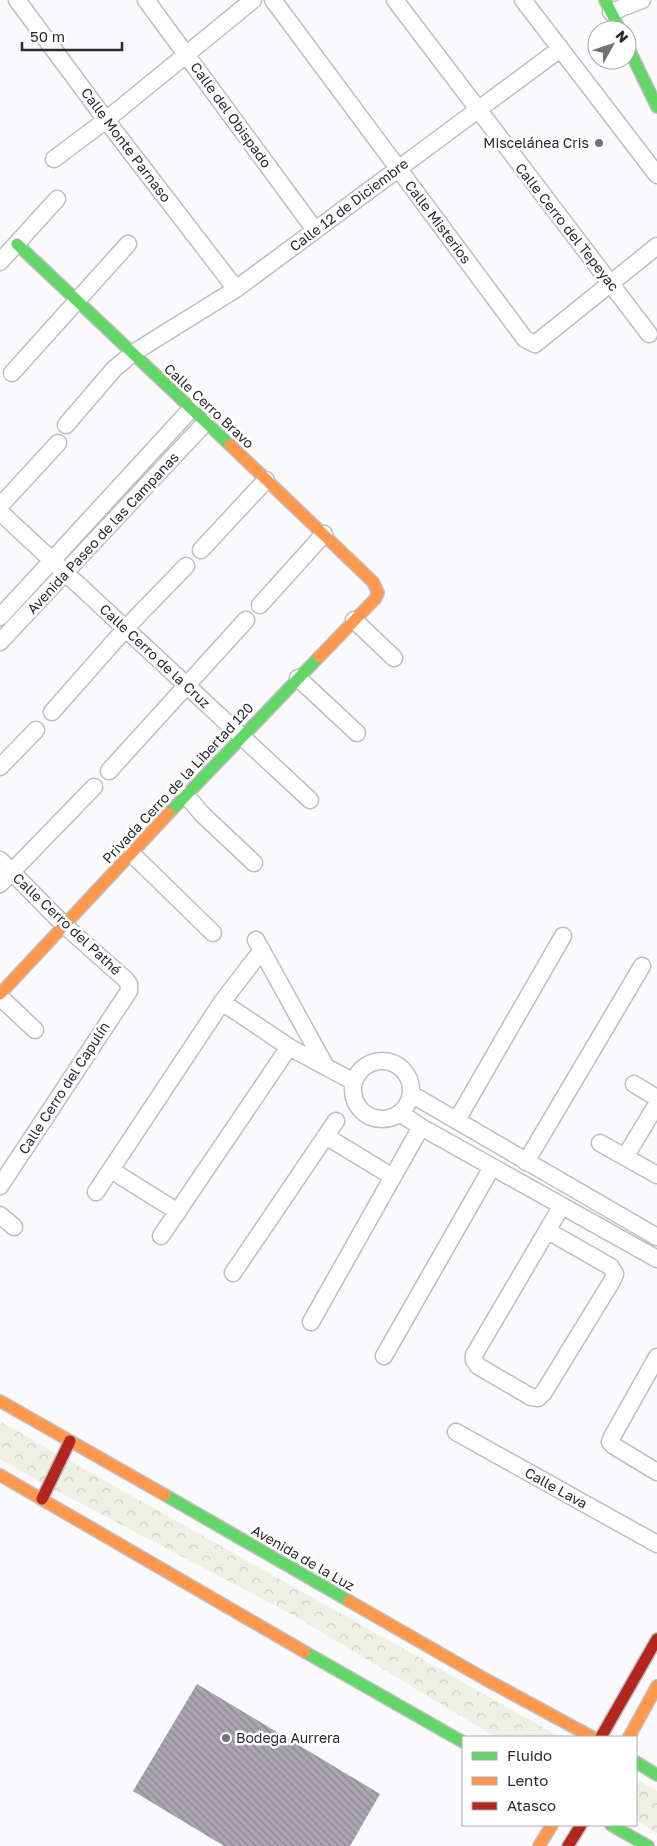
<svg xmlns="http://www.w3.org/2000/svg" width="657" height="1846" font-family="'Golos Text',sans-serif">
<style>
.park{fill:url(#park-crowns)}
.building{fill:url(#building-back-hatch)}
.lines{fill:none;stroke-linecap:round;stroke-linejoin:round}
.street-casing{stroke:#c0bec3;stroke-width:19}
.fast-casing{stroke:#c0bec3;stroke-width:14}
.slow-casing{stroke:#c0bec3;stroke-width:14}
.jam-casing{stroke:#c0bec3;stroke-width:14}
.street{stroke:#fefeff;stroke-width:16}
.fast{stroke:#63d668;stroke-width:11}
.slow{stroke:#ff974d;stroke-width:11}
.jam{stroke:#b3261e;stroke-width:11}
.poi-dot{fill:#747278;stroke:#fff;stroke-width:2}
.labels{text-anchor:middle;stroke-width:5;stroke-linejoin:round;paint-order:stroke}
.street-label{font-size:14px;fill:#2c2931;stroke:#fff}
.poi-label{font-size:14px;fill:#2c2931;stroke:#fff;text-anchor:end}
</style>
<defs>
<pattern id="park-crowns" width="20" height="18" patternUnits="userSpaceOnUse" patternTransform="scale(1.25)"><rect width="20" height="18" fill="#edf0e2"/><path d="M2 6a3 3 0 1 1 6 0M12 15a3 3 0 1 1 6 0" fill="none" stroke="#cbcec2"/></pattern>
<pattern id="building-back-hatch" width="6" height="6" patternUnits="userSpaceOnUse" patternTransform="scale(1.25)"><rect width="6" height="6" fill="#aaa6ae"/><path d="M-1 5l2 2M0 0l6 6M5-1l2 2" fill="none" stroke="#8b878e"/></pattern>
</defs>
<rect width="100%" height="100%" fill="#faf9fc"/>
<!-- park -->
<path class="park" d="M0 1421 52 1451 560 1737H496L293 1615 42 1483 0 1459Z
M636 1779 657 1791V1833L636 1820Z"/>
<!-- building -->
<path class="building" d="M197 1684 380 1794 350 1846H224L133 1791Z"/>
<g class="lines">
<defs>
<path id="street" d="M17 0 106 120 236 289
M146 0 315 230
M273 0 525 339 535 344 657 246
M395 0 649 334
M523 0 657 175
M611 12 642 0
M54 159 106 120 253 0
M0 262 57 199
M12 373 128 244
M66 425 114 369 133 353 236 289 560 49
M0 506 58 443
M0 512 310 800
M201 550 266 480
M260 605 324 534
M0 617 191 409
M354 620 394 658
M0 642 205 423
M298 678 357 733
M52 712 126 628 186 566
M0 767 36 730
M109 771 246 620
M186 795 202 814 254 863
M132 854 213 933
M0 860 64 925 125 979 129 984V991L0 1186
M0 884 94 787
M256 940 326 1067
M0 997 35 1030
M222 1002 289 1047 354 1082
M353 1090a29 29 0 1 1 58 0a29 29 0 1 1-58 0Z
M634 1084 657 1098
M411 1094 657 1237
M400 1113 421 1127 657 1259
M457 1120 563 936
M327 1137 393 1177
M600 1143 657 1175
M625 1157 657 1104
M526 1162 642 966
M111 1170 178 1212
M96 1192 222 1002 262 950
M0 1215 14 1227
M548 1231 611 1267 615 1274 612 1281 544 1392 538 1398 531 1397 478 1366 474 1360V1355L561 1207
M161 1236 289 1047
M233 1273 336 1121
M311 1322 421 1127
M384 1356 492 1167
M657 1357 612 1437 610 1442 614 1446 657 1472
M456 1432 657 1544"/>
<path id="fast" d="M605 0 620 30
M627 45 657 107
M17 244 230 445
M169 813 319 657
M165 1495 349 1601
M305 1652 463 1742
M636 1762 657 1775
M611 1825 648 1846"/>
<path id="slow" d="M230 445 373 582 378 593 375 599 319 657
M0 994 169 813
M0 1401 165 1495
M0 1475 305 1652
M349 1601 485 1679 592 1737
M629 1737 657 1686
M539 1846 552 1825"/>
<path id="jam" d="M42 1499 70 1441
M601 1737 657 1639
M568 1846 581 1825"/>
</defs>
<!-- street casing -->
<use href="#street" class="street-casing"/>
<!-- fast casing -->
<use href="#fast" class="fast-casing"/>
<!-- slow casing -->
<use href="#slow" class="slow-casing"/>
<!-- jam casing -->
<use href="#jam" class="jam-casing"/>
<!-- street -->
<use href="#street" class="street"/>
<!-- fast -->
<use href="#fast" class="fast"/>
<!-- slow -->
<use href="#slow" class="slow"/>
<!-- jam -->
<use href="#jam" class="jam"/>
</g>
<!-- markers -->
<g class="poi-dot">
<circle cx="599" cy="143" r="5"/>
<circle cx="226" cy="1738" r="5"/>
</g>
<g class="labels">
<!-- street labels -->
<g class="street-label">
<text transform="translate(231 115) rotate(54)" y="5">Calle del Obispado</text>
<text transform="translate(126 145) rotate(53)" y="5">Calle Monte Parnaso</text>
<text transform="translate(349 205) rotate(-37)" y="5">Calle 12 de Diciembre</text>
<text transform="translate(438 222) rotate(53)" y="5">Calle Misterios</text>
<text transform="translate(567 227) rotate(52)" y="5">Calle Cerro del Tepeyac</text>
<text transform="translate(209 406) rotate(43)" y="5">Calle Cerro Bravo</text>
<text transform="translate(103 533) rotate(-47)" y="5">Avenida Paseo de las Campanas</text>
<text transform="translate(155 656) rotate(43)" y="5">Calle Cerro de la Cruz</text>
<text transform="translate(178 783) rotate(-47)" y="5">Privada Cerro de la Libertad 120</text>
<text transform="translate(67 924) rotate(43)" y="5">Calle Cerro del Pathé</text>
<text transform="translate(64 1088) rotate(-57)" y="5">Calle Cerro del Capulín</text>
<text transform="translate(556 1488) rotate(29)" y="5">Calle Lava</text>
<text transform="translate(303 1558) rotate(30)" y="5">Avenida de la Luz</text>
</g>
<!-- poi labels -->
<g class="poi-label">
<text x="589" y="148">Miscelánea Cris</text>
<text x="236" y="1743" text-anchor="start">Bodega Aurrera</text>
</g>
</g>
<!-- legend -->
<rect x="462" y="1736" width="175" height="90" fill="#ffffff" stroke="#aba9ad"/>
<rect x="472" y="1752" width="25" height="8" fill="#63d668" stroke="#aba9ad"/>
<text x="507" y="1761" font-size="15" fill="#2c2931">Fluido</text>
<rect x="472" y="1777" width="25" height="8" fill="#ff974d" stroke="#aba9ad"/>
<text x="507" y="1786" font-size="15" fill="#2c2931">Lento</text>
<rect x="472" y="1802" width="25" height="8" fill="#b3261e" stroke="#aba9ad"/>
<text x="507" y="1811" font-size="15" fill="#2c2931">Atasco</text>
<!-- north arrow -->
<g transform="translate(612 45) rotate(50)"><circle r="24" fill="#ffffff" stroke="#aba9ad"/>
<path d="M0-4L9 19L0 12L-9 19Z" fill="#747278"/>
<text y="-8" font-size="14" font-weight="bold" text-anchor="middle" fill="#2c2931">N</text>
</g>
<!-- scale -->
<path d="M22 42v8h100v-8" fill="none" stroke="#2c2931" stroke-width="2.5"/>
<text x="30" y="42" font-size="15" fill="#2c2931" stroke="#ffffff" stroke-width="4" paint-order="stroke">50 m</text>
</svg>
